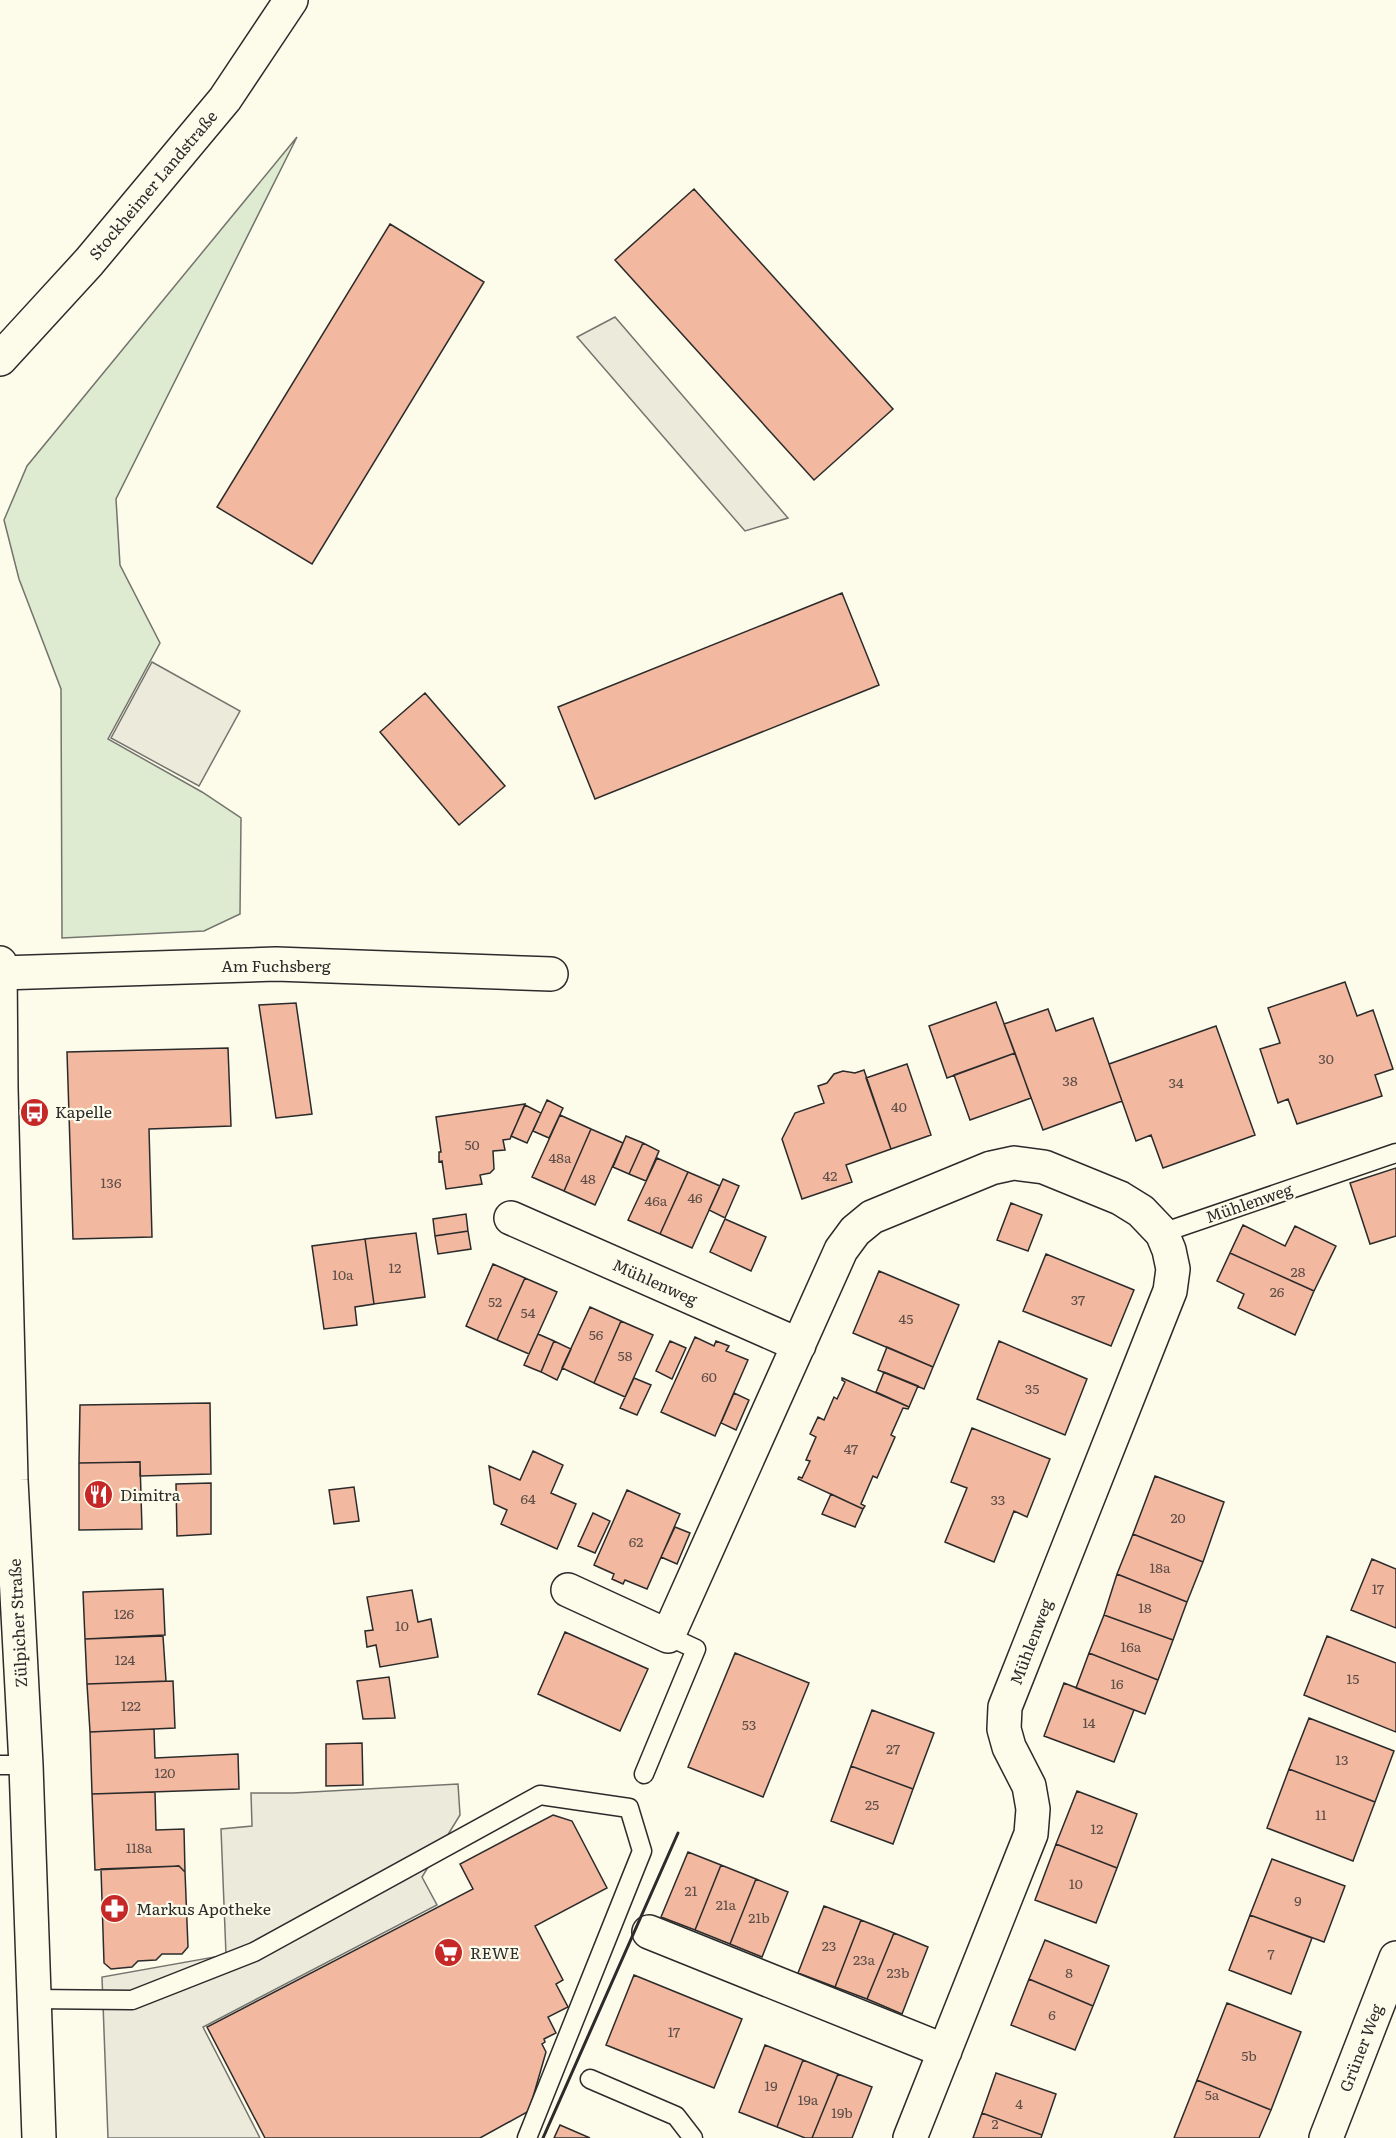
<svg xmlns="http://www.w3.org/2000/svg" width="1396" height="2138" font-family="Literata,serif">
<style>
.green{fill:#deebd1;stroke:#74746e;stroke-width:1.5}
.parking{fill:#eceadb;stroke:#74746e;stroke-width:1.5}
.building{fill:#f2b8a0;stroke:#2b2b2b;stroke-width:1.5}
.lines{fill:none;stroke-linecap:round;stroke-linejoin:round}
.lane-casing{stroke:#2b2b2b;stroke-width:21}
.street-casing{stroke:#2b2b2b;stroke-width:36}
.secondary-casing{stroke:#2b2b2b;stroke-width:36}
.lane{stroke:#fdfbea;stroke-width:18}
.street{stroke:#fdfbea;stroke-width:33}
.secondary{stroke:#fdfbea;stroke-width:33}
.wall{stroke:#2b2b2b;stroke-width:3}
.labels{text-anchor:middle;stroke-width:4.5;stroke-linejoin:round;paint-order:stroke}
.number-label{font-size:14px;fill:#5d4e48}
.street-label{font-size:16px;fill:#2b2b2b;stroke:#fdfbea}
.poi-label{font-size:16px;fill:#2b2b2b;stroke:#fdfbea;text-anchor:start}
</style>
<rect width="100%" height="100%" fill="#fdfbea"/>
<!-- green -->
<path class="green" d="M297 137 116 499 120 565 160 643 108 739 202 792 241 818 240 914 204 931 62 938 61 689 19 579 4 520 27 466Z"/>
<!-- parking -->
<path class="parking" d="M615 317 788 518 745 531 577 337Z
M152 662 240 711 199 786 111 738Z
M458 1784 460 1815 422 1877 437 1905 203 2027 260 2138H108L102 1977 226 1955 221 1829 252 1826 251 1793H293Z"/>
<!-- building -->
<path class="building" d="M694 189 893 409 814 480 615 260Z
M390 224 484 282 312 564 217 507Z
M842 593 879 685 595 799 558 707Z
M425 693 505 786 459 825 380 732Z
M1345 982 1357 1016 1373 1010 1393 1069 1375 1075 1382 1096 1297 1124 1288 1099 1278 1103 1260 1049 1280 1043 1268 1008Z
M996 1002 1015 1053 947 1078 929 1026Z
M296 1003 312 1114 276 1118 259 1005Z
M1048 1009 1056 1031 1093 1018 1122 1101 1043 1130 1004 1024Z
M1216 1026 1255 1135 1163 1168 1151 1135 1136 1141 1109 1064Z
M228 1048 231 1126 149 1129 152 1237 73 1239 67 1052Z
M1015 1053 1031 1098 970 1120 954 1075Z
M907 1064 931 1135 891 1149 866 1078Z
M864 1070 891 1149 846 1165 852 1182 802 1199 782 1139 795 1113 824 1103 818 1086 827 1083 834 1074 843 1071 855 1073Z
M547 1100 563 1108 549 1138 533 1131Z
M525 1104 510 1139 503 1140 505 1150 493 1151 494 1169 490 1173 480 1175 482 1184 446 1189 442 1161 439 1162V1152H441L436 1117Z
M525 1105 541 1113 527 1143 511 1136Z
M560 1115 591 1129 564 1191 532 1177Z
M591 1129 623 1143 595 1205 564 1191Z
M626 1136 643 1143 629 1174 613 1167Z
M643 1143 659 1151 646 1181 629 1174Z
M657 1158 688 1172 660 1234 628 1220Z
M1396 1168V1236L1370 1244 1350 1183Z
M688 1172 720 1186 692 1248 660 1234Z
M723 1179 739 1186 725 1218 709 1210Z
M1011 1203 1042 1215 1028 1251 997 1240Z
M466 1214 468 1231 435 1236 433 1219Z
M725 1219 766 1237 751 1271 710 1252Z
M1243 1225 1285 1246 1295 1226 1336 1246 1314 1291 1230 1253Z
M468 1231 471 1249 438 1254 435 1236Z
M416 1233 425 1297 374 1304 365 1239Z
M365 1239 374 1304 355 1307 357 1325 324 1329 312 1246Z
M1230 1253 1314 1291 1295 1335 1238 1308 1244 1294 1217 1281Z
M1046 1254 1134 1290 1111 1346 1023 1311Z
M493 1264 525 1278 497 1340 466 1326Z
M879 1271 959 1305 933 1367 853 1333Z
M525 1278 557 1292 529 1354 497 1340Z
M590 1307 621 1321 594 1383 562 1368Z
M621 1321 653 1335 625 1397 594 1383Z
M538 1334 554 1341 541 1372 524 1365Z
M695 1337 714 1346 716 1341 729 1346 726 1351 748 1360 715 1436 661 1412Z
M554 1341 571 1349 557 1380 541 1372Z
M670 1341 686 1348 672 1379 656 1371Z
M999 1341 1087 1379 1065 1435 977 1399Z
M887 1347 933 1367 924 1389 878 1370Z
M884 1372 918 1386 909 1407 876 1392Z
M634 1378 651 1385 637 1415 620 1408Z
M842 1378 909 1407 908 1409 903 1408 891 1435 895 1437 877 1478 873 1476 861 1504 865 1506 863 1509 798 1479 799 1477 802 1478 810 1461 806 1460 816 1437 810 1434 818 1417 824 1420 834 1397 837 1399 845 1382 842 1380Z
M734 1393 749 1400 736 1430 721 1423Z
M210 1403 211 1474 140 1476V1462L79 1463 80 1405Z
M972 1428 1050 1459 1027 1517 1014 1511 994 1562 945 1542 967 1488 951 1482Z
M533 1451 563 1465 551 1493 576 1504 557 1549 501 1524 507 1510 494 1504 489 1466 520 1480Z
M140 1462 142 1529 79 1530V1463Z
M1155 1476 1224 1502 1203 1562 1133 1534Z
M211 1483V1534L177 1536 176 1484Z
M354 1487 359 1521 334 1524 329 1490Z
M627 1490 680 1514 647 1589 625 1580 623 1584 612 1579 614 1574 594 1565Z
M831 1494 863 1509 855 1527 822 1514Z
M593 1513 610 1521 595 1553 578 1546Z
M675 1527 690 1533 677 1564 661 1557Z
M1133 1534 1203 1562 1187 1602 1117 1574Z
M1372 1559 1396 1569V1628L1351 1610Z
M1117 1574 1187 1602 1173 1640 1104 1615Z
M163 1589 165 1635 85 1639 83 1592Z
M412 1590 418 1622 431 1619 438 1657 380 1667 376 1645 367 1647 365 1631 373 1630 367 1597Z
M1104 1615 1173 1640 1158 1680 1089 1653Z
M565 1632 648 1669 620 1731 538 1694Z
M163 1636 166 1681 87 1684 85 1639Z
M1327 1636 1396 1663V1732L1304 1695Z
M735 1653 809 1683 763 1797 688 1767Z
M1089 1653 1158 1680 1145 1714 1076 1688Z
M389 1677 395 1718 363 1719 357 1681Z
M173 1681 175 1728 90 1732 87 1684Z
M1064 1683 1134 1710 1114 1762 1044 1736Z
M872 1710 934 1733 913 1789 851 1766Z
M1309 1718 1394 1751 1375 1802 1289 1769Z
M154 1729 155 1758 238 1754 239 1789 92 1794 90 1732Z
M362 1743 363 1785 326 1786V1744Z
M851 1766 913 1789 893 1844 831 1821Z
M1289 1769 1375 1802 1353 1861 1267 1828Z
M1077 1791 1137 1814 1117 1868 1056 1844Z
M155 1792 156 1830 184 1829 185 1872 179 1866 95 1870 92 1794Z
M553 1815 572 1821 607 1888 535 1926 563 1980 556 1984 568 2007 548 2017 556 2033 544 2039 545 2042 542 2044 546 2052 529 2111 480 2138H265L207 2027 473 1889 460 1864Z
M1056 1844 1117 1868 1096 1923 1035 1900Z
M688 1852 721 1865 695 1930 661 1917Z
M1272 1859 1345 1886 1324 1942 1250 1915Z
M721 1865 756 1879 730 1944 695 1930Z
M179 1866 185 1872 188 1947 182 1954H162L156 1960 138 1961 132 1967 111 1969 104 1963 101 1869Z
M756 1879 788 1892 762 1957 730 1944Z
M824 1906 861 1920 835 1987 798 1973Z
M1250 1915 1312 1938 1291 1994 1229 1970Z
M861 1920 894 1933 867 1999 835 1987Z
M894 1933 928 1947 902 2014 867 1999Z
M1045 1940 1109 1966 1093 2006 1029 1979Z
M634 1975 742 2019 714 2088 606 2045Z
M1029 1979 1093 2006 1075 2050 1011 2025Z
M1227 2003 1301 2032 1271 2110 1197 2080Z
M765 2045 803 2060 777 2127 739 2112Z
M803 2060 838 2074 812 2138H805L777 2127Z
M996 2073 1056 2094 1042 2135 982 2113Z
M838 2074 872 2087 852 2138H812Z
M1197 2080 1271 2110 1259 2138H1174Z
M982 2113 1042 2135 1041 2138H973Z
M560 2125 590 2138H554Z"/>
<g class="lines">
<defs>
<path id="lane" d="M1162 1233 1396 1153
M0 1765H26
M644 1774 696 1649 668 1636
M33 1999 132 2000 254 1952 540 1795 629 1808 642 1851 527 2138
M590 2079 676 2116 693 2138"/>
<path id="street" d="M1 973 276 964 551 974
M511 1218 799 1345
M568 1590 668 1636 841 1250 855 1231 872 1217 991 1168 1014 1163 1044 1167 1120 1198 1141 1211 1162 1233 1169 1250 1173 1269 1170 1291 1005 1707 1004 1729 1009 1747 1029 1786 1033 1809 1031 1834 910 2138
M649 1932 945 2051
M1326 2138 1396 1958"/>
<path id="secondary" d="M0 359 89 262 225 99 291 0
M0 963 1 1088 11 1480 26 1765 39 2138"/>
</defs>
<!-- lane casing -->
<use href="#lane" class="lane-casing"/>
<!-- street casing -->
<use href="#street" class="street-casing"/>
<!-- secondary casing -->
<use href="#secondary" class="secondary-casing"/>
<!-- lane -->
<use href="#lane" class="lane"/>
<!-- street -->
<use href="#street" class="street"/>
<!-- secondary -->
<use href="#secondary" class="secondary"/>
<!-- wall -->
<path class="wall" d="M543 2138 678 1833"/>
</g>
<!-- icons -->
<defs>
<symbol id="bus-disc" viewBox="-11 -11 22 22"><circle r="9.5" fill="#c62828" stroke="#fdfbea"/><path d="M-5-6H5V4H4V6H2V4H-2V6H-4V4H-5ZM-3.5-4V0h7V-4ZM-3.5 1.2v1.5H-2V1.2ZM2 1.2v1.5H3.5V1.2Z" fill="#fff"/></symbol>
<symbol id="restaurant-disc" viewBox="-11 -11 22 22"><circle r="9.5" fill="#c62828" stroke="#fdfbea"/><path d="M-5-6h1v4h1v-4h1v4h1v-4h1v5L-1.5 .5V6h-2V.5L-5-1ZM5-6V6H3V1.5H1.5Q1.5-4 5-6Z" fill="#fff"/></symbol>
<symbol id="pharmacy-disc" viewBox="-11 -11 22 22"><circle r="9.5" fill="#c62828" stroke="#fdfbea"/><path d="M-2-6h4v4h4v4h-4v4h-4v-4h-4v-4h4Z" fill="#fff"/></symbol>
<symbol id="supermarket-disc" viewBox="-11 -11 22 22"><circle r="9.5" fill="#c62828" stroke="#fdfbea"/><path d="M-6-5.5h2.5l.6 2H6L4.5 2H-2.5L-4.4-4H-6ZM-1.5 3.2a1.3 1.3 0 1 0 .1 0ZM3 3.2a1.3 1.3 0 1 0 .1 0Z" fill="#fff"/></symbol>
</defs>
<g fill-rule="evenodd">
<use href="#bus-disc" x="18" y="1096" width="33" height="33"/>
<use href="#restaurant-disc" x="82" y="1478" width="33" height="33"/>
<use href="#pharmacy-disc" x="98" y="1892" width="33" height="33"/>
<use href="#supermarket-disc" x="432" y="1936" width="33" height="33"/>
</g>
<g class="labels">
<!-- number labels -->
<g class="number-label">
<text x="1326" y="1064">30</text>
<text x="1070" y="1086">38</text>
<text x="1176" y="1088">34</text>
<text x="899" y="1112">40</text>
<text x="472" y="1150">50</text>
<text x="560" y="1163">48a</text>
<text x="830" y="1181">42</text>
<text x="588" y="1184">48</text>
<text x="111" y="1188">136</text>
<text x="695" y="1203">46</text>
<text x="656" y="1206">46a</text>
<text x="395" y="1273">12</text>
<text x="1298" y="1277">28</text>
<text x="343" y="1280">10a</text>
<text x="1277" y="1297">26</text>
<text x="1078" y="1305">37</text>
<text x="495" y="1307">52</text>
<text x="528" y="1318">54</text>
<text x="906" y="1324">45</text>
<text x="596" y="1340">56</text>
<text x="625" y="1361">58</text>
<text x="709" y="1382">60</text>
<text x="1032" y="1394">35</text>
<text x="851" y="1454">47</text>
<text x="528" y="1504">64</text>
<text x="998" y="1505">33</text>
<text x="1178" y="1523">20</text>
<text x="636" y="1547">62</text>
<text x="1160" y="1573">18a</text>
<text x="1378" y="1594">17</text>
<text x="1145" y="1613">18</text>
<text x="124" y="1619">126</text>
<text x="402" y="1631">10</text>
<text x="1131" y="1652">16a</text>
<text x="125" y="1665">124</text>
<text x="1353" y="1684">15</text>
<text x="1117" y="1689">16</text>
<text x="131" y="1711">122</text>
<text x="1089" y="1728">14</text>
<text x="749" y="1730">53</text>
<text x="893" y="1754">27</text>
<text x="1342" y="1765">13</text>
<text x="165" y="1778">120</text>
<text x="872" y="1810">25</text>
<text x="1321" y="1820">11</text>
<text x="1097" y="1834">12</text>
<text x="139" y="1853">118a</text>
<text x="1076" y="1889">10</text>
<text x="691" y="1896">21</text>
<text x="1298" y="1906">9</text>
<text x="726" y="1910">21a</text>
<text x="759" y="1923">21b</text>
<text x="829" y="1951">23</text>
<text x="1271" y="1959">7</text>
<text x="864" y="1965">23a</text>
<text x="898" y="1978">23b</text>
<text x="1069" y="1978">8</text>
<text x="1052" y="2020">6</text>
<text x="674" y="2037">17</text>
<text x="1249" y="2061">5b</text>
<text x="771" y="2091">19</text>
<text x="1212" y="2100">5a</text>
<text x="808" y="2105">19a</text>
<text x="1019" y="2109">4</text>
<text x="842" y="2118">19b</text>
<text x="995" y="2129">2</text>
</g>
<!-- street labels -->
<g class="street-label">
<text transform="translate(153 185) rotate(-50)" y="6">Stockheimer Landstraße</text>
<text x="276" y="972">Am Fuchsberg</text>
<text transform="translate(1249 1203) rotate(-19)" y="6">Mühlenweg</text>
<text transform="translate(655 1282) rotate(24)" y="6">Mühlenweg</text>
<text transform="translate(18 1623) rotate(-93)" y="6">Zülpicher Straße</text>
<text transform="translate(1031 1642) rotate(-69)" y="6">Mühlenweg</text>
<text transform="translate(1361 2048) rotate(-69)" y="6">Grüner Weg</text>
</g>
<!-- poi labels -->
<g class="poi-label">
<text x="55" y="1118">Kapelle</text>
<text x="120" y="1501">Dimitra</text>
<text x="136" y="1915">Markus Apotheke</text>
<text x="470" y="1959">REWE</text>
</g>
</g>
</svg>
